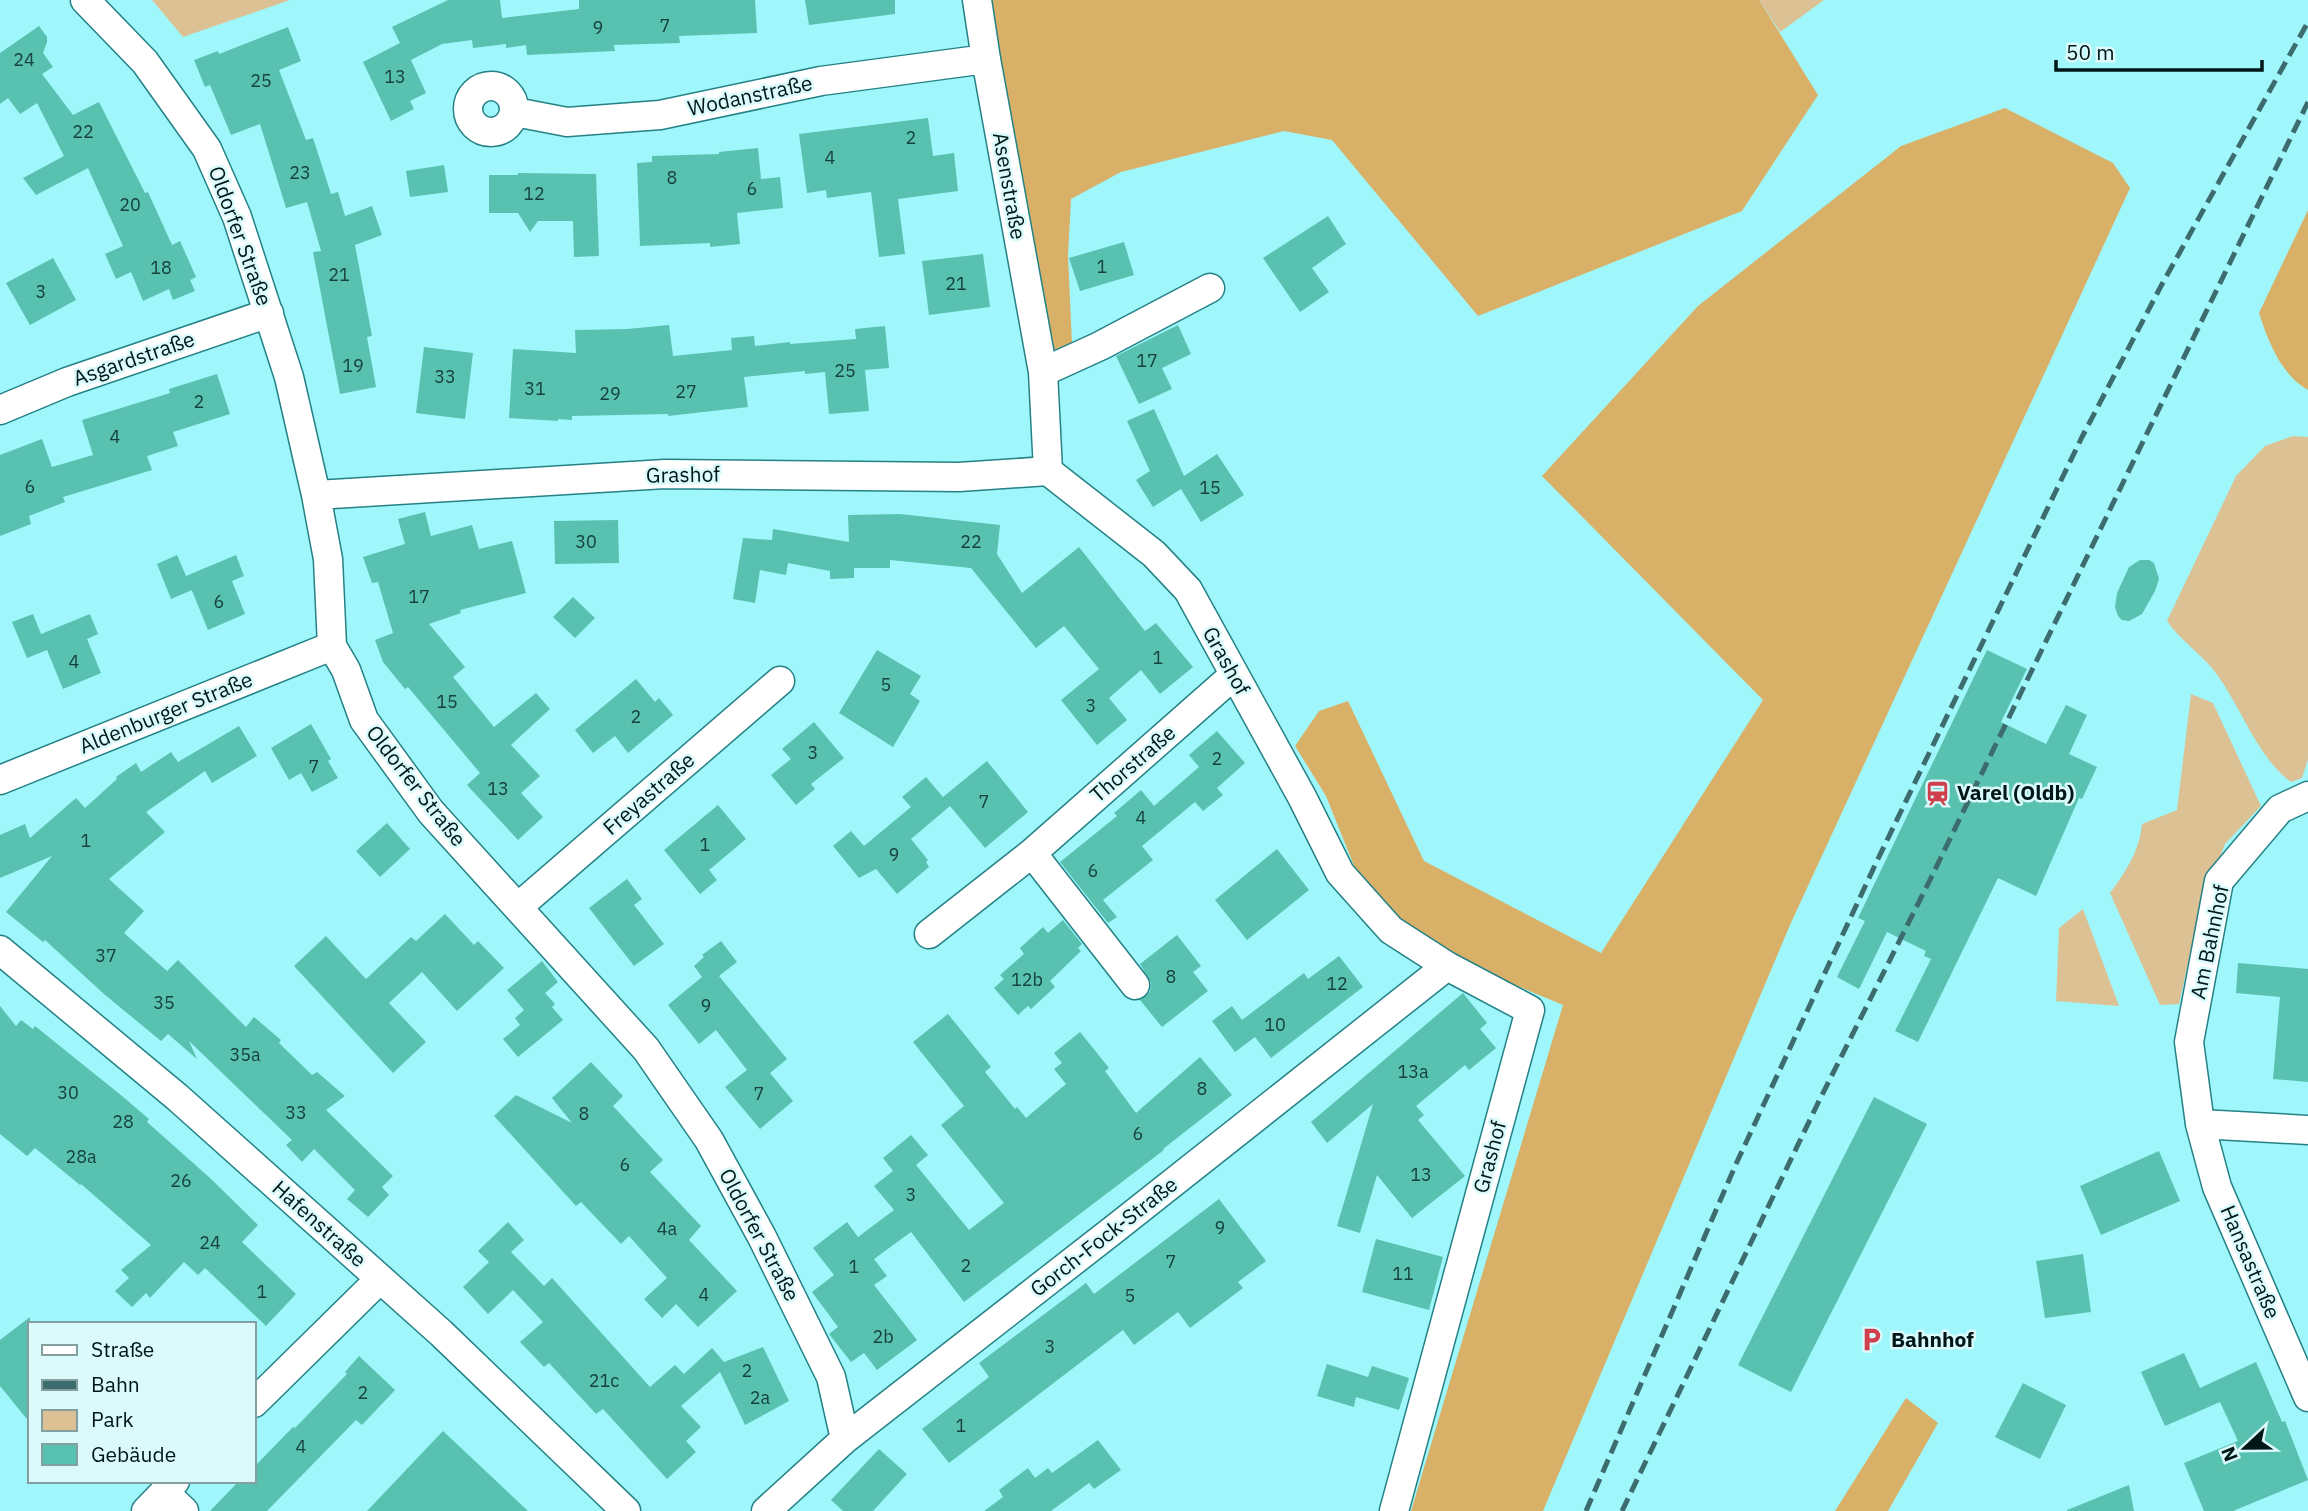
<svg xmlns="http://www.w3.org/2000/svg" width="2308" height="1511" font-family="'IBM Plex Sans',sans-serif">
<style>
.green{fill:#dcc194}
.forest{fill:#d9b068}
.building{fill:#58c1af}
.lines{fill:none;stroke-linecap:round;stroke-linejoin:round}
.minor-casing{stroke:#248186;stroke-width:31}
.minor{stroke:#fff;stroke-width:28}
.rail{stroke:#3d6c6f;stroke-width:5;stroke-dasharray:14 7;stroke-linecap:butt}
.labels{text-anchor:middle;stroke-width:5;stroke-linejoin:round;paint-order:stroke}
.number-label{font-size:18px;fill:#16413d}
.street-label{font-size:21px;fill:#001617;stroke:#dafafc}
.poi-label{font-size:21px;font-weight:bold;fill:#001617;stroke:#dafafc;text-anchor:start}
</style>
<rect width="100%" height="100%" fill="#a0f7fb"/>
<!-- green -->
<path class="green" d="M152 0H290L183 37Z
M1759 0H1824L1780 32Z
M2293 436 2308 437V759L2302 778 2291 782C2257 757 2242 709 2218 676 2204 655 2181 642 2167 621L2236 476 2265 446Z
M2191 694 2213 703 2261 806 2225 844 2200 908 2179 1004 2160 1005 2110 893C2125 873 2140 850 2142 824L2177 810Z
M2083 909 2119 1006 2056 1001 2059 928Z"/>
<!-- forest -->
<path class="forest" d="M982 0H1759L1818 95 1742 211 1478 316 1332 140 1284 131 1121 172 1071 199 1068 256 1072 343 1049 352Z
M2005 108 2113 163 2130 188 1790 925 1543 1511H1411L1563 1005 1450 958 1367 898 1326 796 1295 746 1319 711 1348 701 1424 861 1601 953 1763 700 1542 476 1698 306 1901 146Z
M2308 210V390C2281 375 2268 341 2259 313Z
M1906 1398 1938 1423 1888 1511H1835Z"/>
<!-- building -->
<path class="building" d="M448 0H500L502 18 579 9V0H755L757 33 679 36 680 43 614 45 615 51 527 55 526 45 506 48V44L473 48 472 40 442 44 411 60 426 93 410 101 414 109 391 121 363 62 400 43 392 27Z
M805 0H895V14L809 25Z
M39 26 47 37V42L43 53 53 67 42 74 73 115 99 102 145 193 148 192 172 245 180 241 196 277 190 280 195 291 173 300 169 289 143 301 131 272 116 279 105 254 123 246 88 168 36 195 23 178 64 156 37 103 20 114 8 98 0 104V53Z
M288 27 301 61 279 70 306 140 313 138 331 194 338 192 345 216 372 206 382 235 355 245 372 336 367 337 376 387 340 394 313 252 321 251 307 202 286 208 260 124 231 135 210 85 205 87 194 60 218 51 219 54Z
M928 118 933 156 954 153 958 191 898 199 905 254 879 257 871 192 827 198 826 190 807 193 799 134Z
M758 148 761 179 780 177 783 208 737 213 740 244 710 247V243L640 246 637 163 652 162V156L719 154V152Z
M444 165 448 192 410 197 406 171Z
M518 173 596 174 599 256 574 257 573 221H538L530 232 518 213H489V175H518Z
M1328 216 1346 244 1312 268 1329 292 1300 312 1263 258Z
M1124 242 1134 275 1080 291 1069 258Z
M983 254 990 307 929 315 922 261Z
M53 258 76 300 30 325 6 283Z
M669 325 673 356 732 350 731 338 754 336 755 346 790 342V344L856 339 855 329 885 326 889 368 865 370 869 411 829 414 825 372 805 374V371L744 377 748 407 668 416V414L572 416V420L558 419V421L509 418 513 349 576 353 575 330 627 329Z
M1178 325 1191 354 1162 368 1172 389 1139 404 1116 356Z
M424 347 473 353 465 419 416 413Z
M217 374 230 414 173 432 178 446 147 456 152 470 63 497 65 502 29 516 31 524 0 536V455L42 439 52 467 93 455 82 420 170 393 169 389Z
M1154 409 1184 476 1217 454 1244 495 1201 522 1181 489 1153 507 1136 480 1150 471 1127 421Z
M425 512 431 536 472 525 479 549 512 541 526 593 460 610 461 613 429 624 465 667 453 677 494 727 536 693 550 709 511 745 540 776 521 793 543 817 518 840 467 785 480 773 408 687 405 689 383 662 375 640 393 633 378 582 372 583 363 557 405 544 398 519Z
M900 514 1000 525 997 554 1022 593 1079 547 1145 631 1156 623 1193 667 1160 694 1141 670 1109 698 1127 720 1097 745 1061 700 1099 669 1064 626 1036 648 971 568 890 560V568H854V578L830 579V571L788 563 786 575 760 570 755 603 733 599 743 538 772 540 773 529 849 542 848 515Z
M618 520 619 563 555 564 554 521Z
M177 555 192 590 171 599 157 564Z
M236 555 244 576 232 581 245 614 208 630 186 576Z
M2140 560H2149L2154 563 2159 579 2155 591 2142 614 2129 621 2122 620 2118 616 2115 607 2117 593 2129 567Z
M573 597 595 618 575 638 553 617Z
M33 614 41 634 90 614 98 634 87 639 101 673 63 689 47 650 27 658 12 622Z
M877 650 921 676 910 694 920 701 893 747 839 713Z
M1987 650 2027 669 2001 722 2046 744 2066 705 2087 715 2069 754 2097 767 2082 799 2079 798 2036 896 1998 878 1918 1042 1895 1031 1931 959 1924 956 1926 951 1887 932 1859 989 1837 977 1865 921 1858 918Z
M636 679 655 702 659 698 673 715 628 753 615 736 593 753 575 730Z
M814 722 844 758 811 784 815 789 796 805 771 775 791 759 782 749Z
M311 724 331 759 328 761 338 778 312 792 301 773 289 780 271 748Z
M239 726 257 756 212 783 205 771 146 812 165 832 109 879 144 911 124 933 167 971 178 960 246 1027 254 1017 281 1040 279 1043 312 1075 317 1072 345 1096 326 1110 393 1176 382 1187 389 1195 368 1217 347 1199 355 1190 314 1149 302 1162 286 1145 292 1140 189 1041 197 1059 168 1034 161 1041 104 994 45 940 43 942 6 912 52 856 0 878V835L25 824 30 838 76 798 85 808 117 779 116 777 136 763 141 772 171 752 178 762Z
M1217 731 1245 763 1217 788 1223 795 1203 811 1195 802 1142 846 1153 860 1103 900 1117 917 1108 923 1060 862 1117 816 1114 813 1141 790 1154 806 1199 767 1189 755Z
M987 761 1028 812 985 848 950 806 911 839 928 860 926 862 929 867 897 894 876 869 859 878 833 846 851 831 864 846 911 807 902 797 926 777 943 797Z
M718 805 746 839 709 870 717 880 700 894 664 850Z
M387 823 410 849 380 877 356 851Z
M1277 849 1309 890 1247 940 1215 900Z
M627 879 642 899 634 905 664 944 634 966 589 908Z
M445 914 474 945 478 941 504 968 457 1011 422 972 389 1003 426 1042 393 1073 294 966 326 936 366 979 411 937 416 941Z
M1063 920 1082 944 1078 948 1081 951 1050 981 1055 987 1031 1009 1028 1006 1018 1015 994 988 1004 979 1000 975 1024 954 1020 948 1043 927 1048 933Z
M1177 935 1201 966 1193 972 1208 991 1162 1027 1140 1000 1150 992 1151 983 1140 964Z
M721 941 737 962 719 976 787 1059 770 1073 793 1101 760 1129 725 1087 747 1070 716 1030 699 1044 668 1005 702 977 694 966 704 957 702 955Z
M1339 956 1363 987 1271 1058 1255 1037 1235 1052 1212 1021 1232 1006 1242 1020 1304 973 1308 979Z
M542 961 558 982 545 993 555 1004 552 1007 563 1020 518 1057 503 1039 520 1025 515 1018 524 1010 507 990Z
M2238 963 2308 969V1082L2273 1079 2280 997 2236 993Z
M1463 993 1487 1023 1480 1029 1496 1048 1469 1070 1465 1065 1416 1106 1424 1115 1418 1120 1465 1176 1412 1218 1377 1175 1360 1233 1337 1226 1373 1104 1327 1143 1311 1122Z
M0 1006 16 1026 21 1020 33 1029 35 1026 122 1096 149 1119 147 1122 210 1178 258 1225 242 1242 296 1294 266 1326 205 1268 198 1275 184 1262 150 1298 146 1293 132 1307 115 1291 129 1278 121 1270 151 1245 81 1184 80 1185 35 1148 27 1156 0 1134Z
M948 1014 991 1067 985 1072 1015 1109 1017 1107 1026 1118 1066 1084 1054 1069 1062 1063 1054 1053 1080 1032 1109 1068 1105 1071 1136 1113 1200 1057 1232 1095 1163 1149 1164 1150 964 1302 911 1232 874 1259 887 1276 874 1285 917 1340 877 1370 864 1353 851 1362 829 1334 838 1327 812 1292 834 1275 813 1248 847 1222 858 1237 894 1210 874 1186 893 1171 883 1158 911 1135 928 1155 916 1165 969 1230 1004 1203 941 1125 964 1106 913 1042Z
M591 1062 623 1096 613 1106 663 1160 650 1172 701 1226 689 1240 737 1291 698 1327 676 1304 662 1318 644 1299 667 1278 629 1236 621 1244 581 1202 576 1206 494 1116 516 1095 572 1123 552 1098Z
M1874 1097 1927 1124 1791 1392 1738 1365Z
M2159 1151 2180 1201 2101 1235 2080 1186Z
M1219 1199 1266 1261 1238 1282 1243 1288 1190 1328 1178 1312 1134 1345 1123 1330 949 1463 922 1429 989 1377 979 1363 1086 1283 1094 1294Z
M508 1222 524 1240 511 1252 544 1286 552 1278 650 1387 675 1365 684 1374 712 1348 724 1362 763 1347 789 1401 745 1425 720 1372 681 1406 701 1427 686 1441 696 1452 667 1479 603 1409 596 1414 549 1363 544 1367 520 1342 543 1322 513 1290 488 1314 463 1287 489 1262 478 1251Z
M1376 1239 1443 1257 1429 1310 1362 1292Z
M2083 1254 2091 1312 2045 1318 2036 1261Z
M30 1317V1423L0 1386V1340Z
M2184 1353 2200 1388 2256 1362 2282 1422 2285 1421 2308 1480 2233 1511H2204L2184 1463 2238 1441 2220 1402 2165 1426 2141 1372Z
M359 1356 395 1390 362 1425 356 1420 267 1511H210L239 1481H254V1467L293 1427 295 1428 347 1374 345 1372Z
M1327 1364 1368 1377 1372 1366 1409 1378 1399 1410 1356 1397 1354 1407 1317 1396Z
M2023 1383 2066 1405 2040 1459 1995 1437Z
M443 1431 528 1511H367Z
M1098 1440 1121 1470 1094 1489 1089 1483 1051 1511H984L1003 1497 999 1490 1028 1468 1035 1478 1048 1468 1052 1473Z
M879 1449 907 1474 873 1511H843L831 1500Z
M2129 1485 2134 1511H2067V1510Z"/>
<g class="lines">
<defs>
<path id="minor" d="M85 0 145 62 207 149 237 217 289 377 316 495 328 559 332 646 346 670 364 720 431 812 646 1049 709 1140 762 1237 831 1377 845 1439
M977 0 986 59 1043 372 1048 471
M468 109a23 23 0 1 1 46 0a23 23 0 1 1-46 0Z
M515 112 567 122 660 115 821 81 986 59
M1043 372 1100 346 1210 288
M0 410 67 382 269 313
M316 495 665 474 959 477 1048 471 1154 554 1188 590 1302 797 1340 873 1391 930 1447 966 1530 1010 1394 1511
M0 780 332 646
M2308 796 2280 809 2219 881 2189 1042 2200 1124 2217 1187 2308 1397
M1032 853 1135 985
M518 907 780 681
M929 934 1032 853 1234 675
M0 950 177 1097 441 1333 626 1511
M2200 1124 2308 1130
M254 1403 380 1279
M164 1492 184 1511
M146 1511 175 1481
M766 1511 845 1439 1117 1227 1447 966"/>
</defs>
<!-- minor casing -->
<use href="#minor" class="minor-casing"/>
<!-- minor -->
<use href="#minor" class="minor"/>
<!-- rail -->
<path class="rail" d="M1586 1511 1736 1164 1876 863 2082 437 2161 286 2308 22
M1622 1511 1818 1103 1929 882 2308 102"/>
</g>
<!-- icons -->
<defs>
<symbol id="station-bare" viewBox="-9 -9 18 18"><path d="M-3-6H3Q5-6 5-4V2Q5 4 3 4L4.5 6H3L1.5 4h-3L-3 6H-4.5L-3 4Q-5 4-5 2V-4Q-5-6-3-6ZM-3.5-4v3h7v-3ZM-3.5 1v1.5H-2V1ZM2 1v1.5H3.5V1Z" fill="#cf3f4c" stroke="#dafafc" stroke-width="2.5" paint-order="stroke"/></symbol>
<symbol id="parking-bare" viewBox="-9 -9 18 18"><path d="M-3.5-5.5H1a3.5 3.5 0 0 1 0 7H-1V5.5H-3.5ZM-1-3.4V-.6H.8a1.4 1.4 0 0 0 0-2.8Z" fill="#cf3f4c" stroke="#dafafc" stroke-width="2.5" paint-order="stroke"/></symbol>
</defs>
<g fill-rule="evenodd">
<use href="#station-bare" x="1920" y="776" width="35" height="35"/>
<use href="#parking-bare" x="1854" y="1322" width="35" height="35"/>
</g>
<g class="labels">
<!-- number labels -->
<g class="number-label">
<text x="665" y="32">7</text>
<text x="598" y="34">9</text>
<text x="24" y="66">24</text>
<text x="395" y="83">13</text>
<text x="261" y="87">25</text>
<text x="83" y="138">22</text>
<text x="911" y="144">2</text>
<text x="830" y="164">4</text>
<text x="300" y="179">23</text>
<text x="672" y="184">8</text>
<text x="752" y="195">6</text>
<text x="534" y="200">12</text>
<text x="130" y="211">20</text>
<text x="1102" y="273">1</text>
<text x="161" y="274">18</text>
<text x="339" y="281">21</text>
<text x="956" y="290">21</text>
<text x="41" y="298">3</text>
<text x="1147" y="367">17</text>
<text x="353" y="372">19</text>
<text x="845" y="377">25</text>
<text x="445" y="383">33</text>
<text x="535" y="395">31</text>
<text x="686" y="398">27</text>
<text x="610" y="400">29</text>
<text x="199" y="408">2</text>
<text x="115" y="443">4</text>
<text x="30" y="493">6</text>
<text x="1210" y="494">15</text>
<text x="586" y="548">30</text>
<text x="971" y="548">22</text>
<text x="419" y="603">17</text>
<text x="219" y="608">6</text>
<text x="1158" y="664">1</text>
<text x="74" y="668">4</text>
<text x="886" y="691">5</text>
<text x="447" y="708">15</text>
<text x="1091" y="712">3</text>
<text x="636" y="723">2</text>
<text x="813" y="759">3</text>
<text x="1217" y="765">2</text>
<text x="314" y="773">7</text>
<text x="498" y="795">13</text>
<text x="984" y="808">7</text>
<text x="1141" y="824">4</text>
<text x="86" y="847">1</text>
<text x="705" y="851">1</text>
<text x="894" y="861">9</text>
<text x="1093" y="877">6</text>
<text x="106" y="962">37</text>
<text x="1171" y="983">8</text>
<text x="1027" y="986">12b</text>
<text x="1337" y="990">12</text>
<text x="164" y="1009">35</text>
<text x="706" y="1012">9</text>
<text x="1275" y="1031">10</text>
<text x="245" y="1061">35a</text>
<text x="1413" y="1078">13a</text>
<text x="1202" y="1095">8</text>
<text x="68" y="1099">30</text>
<text x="759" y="1100">7</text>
<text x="296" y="1119">33</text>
<text x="584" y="1120">8</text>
<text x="123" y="1128">28</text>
<text x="1138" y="1140">6</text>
<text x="81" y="1163">28a</text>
<text x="625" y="1171">6</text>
<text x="1421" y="1181">13</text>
<text x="181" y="1187">26</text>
<text x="911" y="1201">3</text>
<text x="1220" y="1234">9</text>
<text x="667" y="1235">4a</text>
<text x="210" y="1249">24</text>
<text x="1171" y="1268">7</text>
<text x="966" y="1272">2</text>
<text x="854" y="1273">1</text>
<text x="1403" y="1280">11</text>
<text x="262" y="1298">1</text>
<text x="704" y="1301">4</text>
<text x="1130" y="1302">5</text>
<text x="883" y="1343">2b</text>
<text x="1050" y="1353">3</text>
<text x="747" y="1377">2</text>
<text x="604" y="1387">21c</text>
<text x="363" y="1399">2</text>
<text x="760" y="1404">2a</text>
<text x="961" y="1432">1</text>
<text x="301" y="1453">4</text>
</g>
<!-- street labels -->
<g class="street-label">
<text transform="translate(750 96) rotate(-12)" y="7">Wodanstraße</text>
<text transform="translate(1009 186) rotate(80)" y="7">Asenstraße</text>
<text transform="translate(240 236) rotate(70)" y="7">Oldorfer Straße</text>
<text transform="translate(134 359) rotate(-19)" y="7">Asgardstraße</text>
<text transform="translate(683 475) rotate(-1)" y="7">Grashof</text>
<text transform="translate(1226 661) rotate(61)" y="7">Grashof</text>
<text transform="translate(166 713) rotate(-22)" y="7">Aldenburger Straße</text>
<text transform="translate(1133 764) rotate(-41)" y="7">Thorstraße</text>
<text transform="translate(416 786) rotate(52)" y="7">Oldorfer Straße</text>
<text transform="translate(649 794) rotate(-41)" y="7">Freyastraße</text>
<text transform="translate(2210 942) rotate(-78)" y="7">Am Bahnhof</text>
<text transform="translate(1490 1157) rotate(-75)" y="7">Grashof</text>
<text transform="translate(319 1224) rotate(42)" y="7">Hafenstraße</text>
<text transform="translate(759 1235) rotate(62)" y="7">Oldorfer Straße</text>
<text transform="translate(1104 1237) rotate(-38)" y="7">Gorch-Fock-Straße</text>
<text transform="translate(2250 1262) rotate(67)" y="7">Hansastraße</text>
</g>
<!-- poi labels -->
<g class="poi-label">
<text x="1957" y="800">Varel (Oldb)</text>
<text x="1891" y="1347">Bahnhof</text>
</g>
</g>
<!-- legend -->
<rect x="28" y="1322" width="228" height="161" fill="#dafafc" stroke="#839fa0" stroke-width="2"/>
<rect x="42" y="1345" width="35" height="10" fill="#ffffff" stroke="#839fa0" stroke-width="2"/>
<text x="91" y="1357" font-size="21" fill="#001617">Straße</text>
<rect x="42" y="1380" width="35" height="10" fill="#3d6c6f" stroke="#839fa0" stroke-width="2"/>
<text x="91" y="1392" font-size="21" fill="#001617">Bahn</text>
<rect x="42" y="1410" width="35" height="21" fill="#dcc194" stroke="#839fa0" stroke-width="2"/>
<text x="91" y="1427" font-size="21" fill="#001617">Park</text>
<rect x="42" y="1444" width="35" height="21" fill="#58c1af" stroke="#839fa0" stroke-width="2"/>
<text x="91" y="1462" font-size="21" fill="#001617">Gebäude</text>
<!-- north arrow -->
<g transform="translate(2245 1448) rotate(248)" stroke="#dafafc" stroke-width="5" paint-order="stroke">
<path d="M0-5L12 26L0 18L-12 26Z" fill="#001617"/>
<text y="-10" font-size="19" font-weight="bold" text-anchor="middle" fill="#001617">N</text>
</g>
<!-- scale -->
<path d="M2056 60v10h206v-10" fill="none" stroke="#001617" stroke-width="3.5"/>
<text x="2066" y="60" font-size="21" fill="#001617" stroke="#dafafc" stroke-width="5" paint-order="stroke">50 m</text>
</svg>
